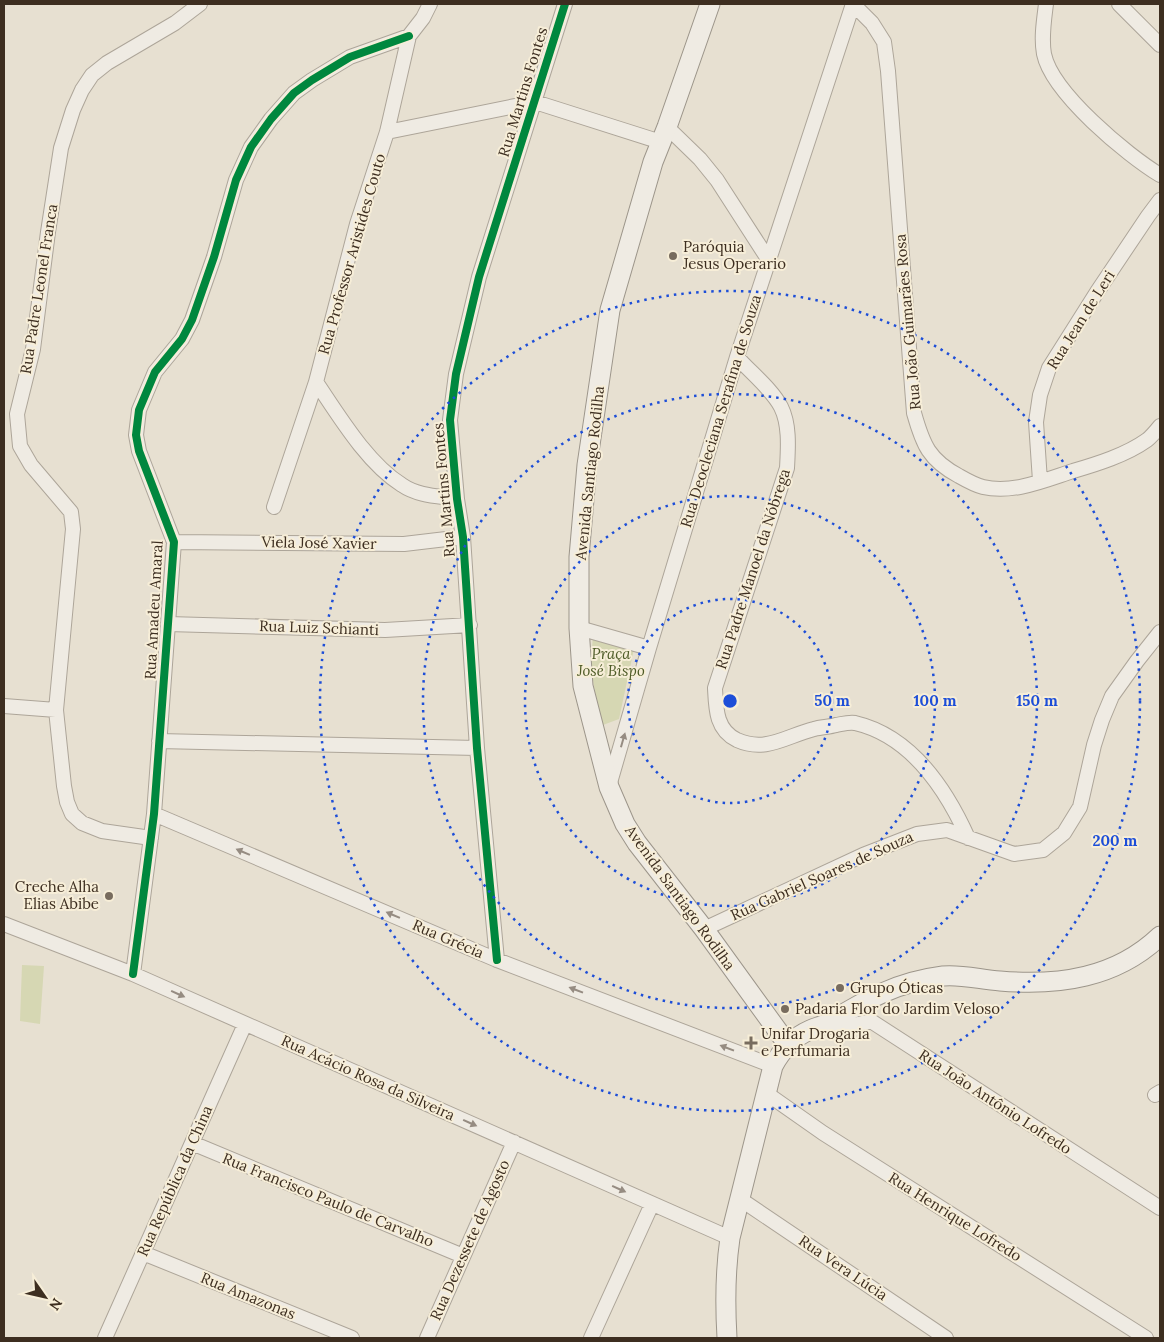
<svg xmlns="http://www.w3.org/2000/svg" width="1164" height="1342" font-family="Lora,serif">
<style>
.green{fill:#d6d7b3}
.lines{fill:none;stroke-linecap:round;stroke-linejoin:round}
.minor-casing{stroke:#ada599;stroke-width:16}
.secondary-casing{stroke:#9c958a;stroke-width:21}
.minor{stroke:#efebe3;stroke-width:14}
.secondary{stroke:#efebe3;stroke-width:19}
.cycleway-casing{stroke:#f7eed8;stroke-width:11}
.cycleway{stroke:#00873e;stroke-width:8}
.oneway{fill:#968c82}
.ring{fill:none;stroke:#1d4ed8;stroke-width:2.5;stroke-dasharray:2.5 5}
.poi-dot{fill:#786c5e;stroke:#f7eed8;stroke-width:2}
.labels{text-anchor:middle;stroke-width:4;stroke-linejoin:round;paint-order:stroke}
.street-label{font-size:15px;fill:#3d2e20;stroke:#f7eed8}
.poi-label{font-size:15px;fill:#3d2e20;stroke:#f7eed8;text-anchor:start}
.park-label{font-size:15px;font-style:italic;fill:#4d5a26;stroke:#f7eed8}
.centre{fill:#1d4ed8;stroke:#f7eed8;stroke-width:2.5}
.ring-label{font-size:15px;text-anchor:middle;font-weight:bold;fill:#1d4ed8;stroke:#f7eed8;stroke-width:4;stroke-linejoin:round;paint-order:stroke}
</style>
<rect width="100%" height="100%" fill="#e7e0d1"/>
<!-- green -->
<path class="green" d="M593 637 634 649 619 719 603 725C594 691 589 672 593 637Z
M22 965 44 966 40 1024 20 1021Z"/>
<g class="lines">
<defs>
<path id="minor" d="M853 4 872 23 884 42 888 71 914 413C923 445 929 460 959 476 966 480 975 485 983 487 1013 494 1045 480 1073 471 1097 464 1126 455 1147 440 1152 436 1156 431 1160 426
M1046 4C1044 20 1041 38 1044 54 1052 93 1127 155 1160 175
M1119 4 1160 45
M667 127 700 159 717 180 768 259
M387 132 535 102 661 142
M737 357C750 372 772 389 781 407 790 425 788 449 787 468L715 688C716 709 716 730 737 740 766 753 786 736 814 729 821 727 829 727 836 725 842 724 849 722 855 723 911 736 946 789 968 838
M316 382C339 416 367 463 402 485 418 496 438 496 457 499
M1040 481 1036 422 1040 395 1049 368 1097 292 1148 216 1160 200
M274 507 316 382 357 224 387 132 409 36 423 18 430 4
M174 542 404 544 463 537
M168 624 385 630 470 625
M579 628 649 648
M4 706 56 710
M159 741 477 748
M609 786 649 648 737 357 853 4
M154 814 497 960 773 1066
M151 838 102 831 82 823 72 814 67 802 64 786 56 710 73 529 71 512 31 465 20 446 17 414 33 349 48 232 61 148 73 110 82 90 92 75 107 63 175 23 200 4
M4 924 133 974 730 1238
M704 929 863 855 917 834 947 830 1014 854 1043 850 1064 833 1080 807 1094 745 1102 720 1112 696 1137 661 1160 632
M497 960 477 748 463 537 457 499 450 420 456 374 479 277 565 4
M133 974 154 814 174 542 139 451 136 435 139 410 155 372 182 339 192 320 214 257 236 180 251 147 271 119 294 93 312 80 350 57 409 36
M823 1026 841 1028 871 1021 1160 1208
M766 1093 823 1133 1146 1338
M1155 1095 1160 1092
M192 1143 463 1256
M740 1199 946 1338
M143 1253 352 1338
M105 1338 245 1024
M427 1338 514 1142
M591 1338 652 1204"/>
<path id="secondary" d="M710 4 667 127 653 162 610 310 587 465 579 557V628L583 686 609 787 625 824 637 843 704 929 788 1045
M727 1338C725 1304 725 1272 730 1238L773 1066C781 1051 794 1037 810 1030 817 1027 822 1026 828 1023 868 999 896 982 943 976 961 974 982 980 1000 981 1059 986 1116 978 1160 936"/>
</defs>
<!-- minor casing -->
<use href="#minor" class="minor-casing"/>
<!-- secondary casing -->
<use href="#secondary" class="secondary-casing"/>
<!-- minor -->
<use href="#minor" class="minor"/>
<!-- secondary -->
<use href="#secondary" class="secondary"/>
<defs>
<path id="cycleway" d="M497 960 477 748 463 537 457 499 450 420 456 374 479 277 565 4
M133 974 154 814 174 542 139 451 136 435 139 410 155 372 182 339 192 320 214 257 236 180 251 147 271 119 294 93 312 80 350 57 409 36"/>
</defs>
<!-- cycleway casing -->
<use href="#cycleway" class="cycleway-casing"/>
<!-- cycleway -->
<use href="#cycleway" class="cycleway"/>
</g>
<!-- one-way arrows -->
<defs><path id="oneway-solid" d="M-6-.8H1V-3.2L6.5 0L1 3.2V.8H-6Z" transform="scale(1.25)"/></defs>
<g class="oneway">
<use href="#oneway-solid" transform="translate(623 740) rotate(-74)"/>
<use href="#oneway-solid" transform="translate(243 852) rotate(-157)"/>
<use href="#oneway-solid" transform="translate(393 915) rotate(-157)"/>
<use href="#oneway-solid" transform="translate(576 990) rotate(-159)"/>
<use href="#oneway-solid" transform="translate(178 994) rotate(24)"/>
<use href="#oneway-solid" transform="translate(727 1048) rotate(-159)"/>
<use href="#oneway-solid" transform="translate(470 1123) rotate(24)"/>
<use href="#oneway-solid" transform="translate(619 1189) rotate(24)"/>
</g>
<!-- distance rings -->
<g class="ring">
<circle cx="730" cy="701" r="102"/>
<circle cx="730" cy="701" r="205"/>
<circle cx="730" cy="701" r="307"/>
<circle cx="730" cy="701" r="410"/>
</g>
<!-- markers -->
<g class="poi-dot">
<circle cx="673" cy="256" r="5"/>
<circle cx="109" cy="896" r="5"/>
<circle cx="840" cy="988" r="5"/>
<circle cx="785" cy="1009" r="5"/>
<path d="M748.5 1035.5h5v5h5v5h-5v5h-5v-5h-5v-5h5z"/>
</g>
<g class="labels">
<!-- street labels -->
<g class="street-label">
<text transform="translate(523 92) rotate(-73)" y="5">Rua Martins Fontes</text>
<text transform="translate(352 254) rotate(-74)" y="5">Rua Professor Aristides Couto</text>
<text transform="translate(39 289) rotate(-81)" y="5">Rua Padre Leonel Franca</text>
<text transform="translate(1081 320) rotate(-58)" y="5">Rua Jean de Leri</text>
<text transform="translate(908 322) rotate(-95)" y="5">Rua João Guimarães Rosa</text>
<text transform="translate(721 411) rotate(-73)" y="5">Rua Deocleciana Serafina de Souza</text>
<text transform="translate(590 473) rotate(-84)" y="5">Avenida Santiago Rodilha</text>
<text transform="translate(444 490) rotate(-95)" y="5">Rua Martins Fontes</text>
<text transform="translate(319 543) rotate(1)" y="5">Viela José Xavier</text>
<text transform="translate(753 569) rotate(-72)" y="5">Rua Padre Manoel da Nóbrega</text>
<text transform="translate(154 610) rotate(-87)" y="5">Rua Amadeu Amaral</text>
<text transform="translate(319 628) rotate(2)" y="5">Rua Luiz Schianti</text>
<text transform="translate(822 876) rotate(-24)" y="5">Rua Gabriel Soares de Souza</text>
<text transform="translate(680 898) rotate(54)" y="5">Avenida Santiago Rodilha</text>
<text transform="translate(448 939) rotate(23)" y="5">Rua Grécia</text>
<text transform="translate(368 1078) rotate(24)" y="5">Rua Acácio Rosa da Silveira</text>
<text transform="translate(995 1102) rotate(33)" y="5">Rua João Antônio Lofredo</text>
<text transform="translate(175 1181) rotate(-66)" y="5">Rua República da China</text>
<text transform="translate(328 1200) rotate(22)" y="5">Rua Francisco Paulo de Carvalho</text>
<text transform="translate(955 1217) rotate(32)" y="5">Rua Henrique Lofredo</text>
<text transform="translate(470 1240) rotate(-66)" y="5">Rua Dezessete de Agosto</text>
<text transform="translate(843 1268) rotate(34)" y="5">Rua Vera Lúcia</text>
<text transform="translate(248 1296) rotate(22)" y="5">Rua Amazonas</text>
</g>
<!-- poi labels -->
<g class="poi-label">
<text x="683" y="252">Paróquia<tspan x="683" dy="17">Jesus Operario</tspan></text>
<text x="99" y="892" text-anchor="end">Creche Alha<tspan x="99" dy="17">Elias Abibe</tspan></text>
<text x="850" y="993">Grupo Óticas</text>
<text x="795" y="1014">Padaria Flor do Jardim Veloso</text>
<text x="761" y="1039">Unifar Drogaria<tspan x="761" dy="17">e Perfumaria</tspan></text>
</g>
<!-- park labels -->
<g class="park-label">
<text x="611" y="659">Praça<tspan x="611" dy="17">José Bispo</tspan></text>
</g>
</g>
<circle cx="730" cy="701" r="8" class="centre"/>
<g class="ring-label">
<text x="832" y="706">50 m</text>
<text x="935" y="706">100 m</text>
<text x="1037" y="706">150 m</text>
<text x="1115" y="846">200 m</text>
</g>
<!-- border -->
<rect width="1164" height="1342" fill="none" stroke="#3d2e20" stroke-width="10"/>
<!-- north arrow -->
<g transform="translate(45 1297) rotate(124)" stroke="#f7eed8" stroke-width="4" paint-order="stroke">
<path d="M0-4L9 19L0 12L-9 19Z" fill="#3d2e20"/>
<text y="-8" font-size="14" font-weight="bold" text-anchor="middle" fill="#3d2e20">N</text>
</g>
</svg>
